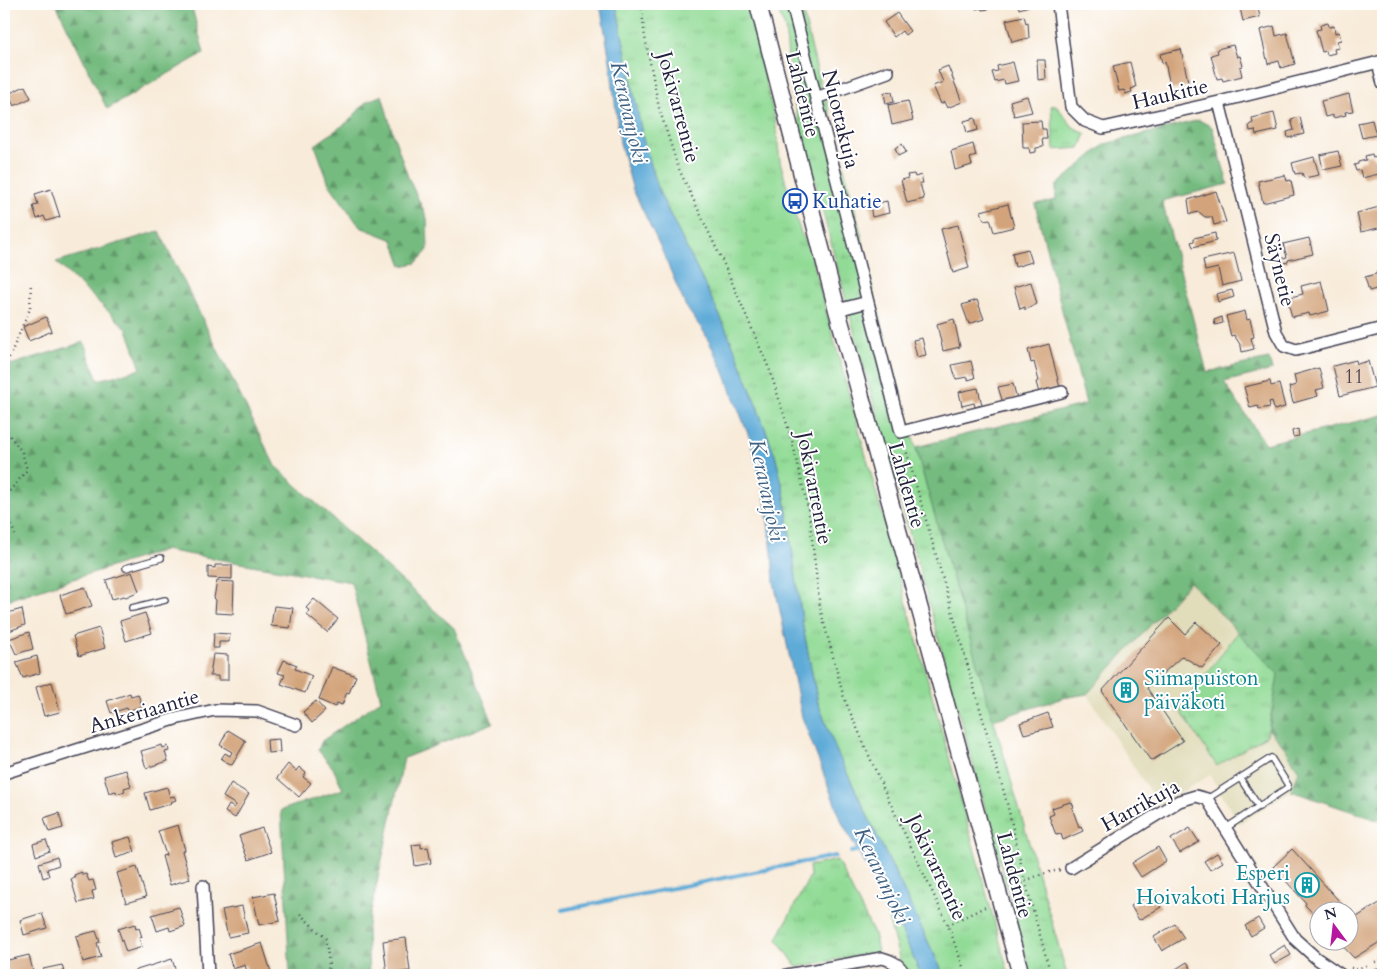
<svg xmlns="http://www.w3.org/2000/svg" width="1387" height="979" font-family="Cardo,serif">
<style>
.built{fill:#e1dcba}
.grass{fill:url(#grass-tufts);stroke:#5a7e68}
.forest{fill:url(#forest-firs);stroke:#4c6e5d}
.water{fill:#5fabd8;stroke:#40668a}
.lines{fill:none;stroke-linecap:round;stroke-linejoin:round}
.stream{stroke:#5fabd8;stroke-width:4}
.building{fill:#d3a47c}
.lane-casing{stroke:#424053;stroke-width:8}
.street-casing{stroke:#424053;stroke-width:14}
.secondary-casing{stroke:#424053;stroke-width:19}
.path{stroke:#424053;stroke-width:2.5;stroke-dasharray:1 4;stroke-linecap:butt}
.lane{stroke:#fff;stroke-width:5.5}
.street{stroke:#fff;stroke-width:11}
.secondary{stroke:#fff;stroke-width:16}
.labels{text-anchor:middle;stroke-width:4;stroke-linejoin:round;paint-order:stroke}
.number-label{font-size:19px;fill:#4e424b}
.street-label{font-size:21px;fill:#22223b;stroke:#fff}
.transit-label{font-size:21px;fill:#164399;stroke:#fff;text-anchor:start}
.culture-label{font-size:21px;fill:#0d838f;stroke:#fff;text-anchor:start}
.water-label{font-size:22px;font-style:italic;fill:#3d6082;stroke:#fff}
</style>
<defs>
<pattern id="grass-tufts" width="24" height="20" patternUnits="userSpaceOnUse" patternTransform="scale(1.25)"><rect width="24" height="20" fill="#92db96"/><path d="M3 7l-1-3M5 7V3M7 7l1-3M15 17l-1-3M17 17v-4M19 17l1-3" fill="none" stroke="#7ebc82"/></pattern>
<pattern id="forest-firs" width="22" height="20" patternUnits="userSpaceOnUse" patternTransform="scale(1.25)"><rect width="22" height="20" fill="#75bb7f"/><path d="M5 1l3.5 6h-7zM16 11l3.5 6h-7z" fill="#609869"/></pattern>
</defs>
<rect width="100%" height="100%" fill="#fff"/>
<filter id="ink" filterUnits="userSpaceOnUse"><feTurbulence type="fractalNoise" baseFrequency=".02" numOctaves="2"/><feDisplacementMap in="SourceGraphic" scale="10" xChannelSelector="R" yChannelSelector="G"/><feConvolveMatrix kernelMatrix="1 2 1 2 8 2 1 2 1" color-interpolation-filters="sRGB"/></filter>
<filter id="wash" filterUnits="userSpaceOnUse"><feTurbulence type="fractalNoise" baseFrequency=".0096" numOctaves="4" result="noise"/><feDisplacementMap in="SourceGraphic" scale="20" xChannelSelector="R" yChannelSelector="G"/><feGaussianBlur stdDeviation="1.12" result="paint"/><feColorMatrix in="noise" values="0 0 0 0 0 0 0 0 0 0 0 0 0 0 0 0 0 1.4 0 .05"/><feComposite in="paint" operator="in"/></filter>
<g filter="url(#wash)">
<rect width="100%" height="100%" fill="#f8ebd9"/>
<!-- built -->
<path class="built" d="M1190 582 1279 674 1270 730 1285 748 1299 771 1291 791 1239 824 1210 775 1159 806 1087 694Z"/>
<!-- grass -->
<path class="grass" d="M616 4H748L775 120 780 161 792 206 801 233 808 245 1009 975H944L836 750 818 703 803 627 784 492 775 455 739 359 721 318 660 194 643 139Z
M775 4H801L820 83 827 103 862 237 873 291 923 474 1067 975H1031L861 357 792 95 785 28Z
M1056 105 1073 127 1086 134 1080 148 1054 150 1051 106Z
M1238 632 1279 674 1267 735 1217 766 1180 710Z
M837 860 874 934 878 952 797 967 777 939 810 876 809 866Z
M880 890 902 932 921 975H904Z"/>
<!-- forest -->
<path class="forest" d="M56 4H191L204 53 107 109Z
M382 95 393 134 408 177 427 218 428 250 416 263 402 266 393 240 360 227 329 184 315 145 349 121 366 102Z
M1199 120 1212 127 1228 184 1162 201 1207 372 1269 359 1272 370 1224 382 1265 444 1383 415V822L1291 791 1299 771 1285 748 1269 730 1278 674 1190 582 1087 694 1063 698 993 720 923 474 916 447 1086 404 1035 204 1056 200V186L1105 144Z
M159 231 275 466 454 628 493 723 404 758 367 929 369 975H290L281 810 343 789 333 768 318 750 322 741 381 700 351 582 164 550 4 601V367L84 342 98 380 141 369 127 329 56 262Z"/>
<!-- water -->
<path class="water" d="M600 4H616L643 139 660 194 721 318 739 359 775 455 784 492 803 627 818 703 836 750 944 975H921L902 932 880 890 843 825 802 717 774 582 772 552 764 492 750 439 721 365 704 332 686 307 659 244 633 190 620 143 610 61Z"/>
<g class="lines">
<!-- stream -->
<path class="stream" d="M851 852 861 850
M562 910 835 856"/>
</g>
<g id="blocks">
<!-- building -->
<path class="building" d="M975 4H995L989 6V9L982 10 981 8 976 9Z
M1018 4H1036L1019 9Z
M1239 4H1257L1260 17 1243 21Z
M897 13 910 31 905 35 902 31 894 37 884 22Z
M1024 16 1026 23 1028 22 1029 38 1012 42 1006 20Z
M1328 23 1329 27 1334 26 1335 33 1339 32 1341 40 1337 41 1339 48 1334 49 1335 53 1327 55 1326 51 1322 52 1316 30 1321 29 1320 25Z
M1274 26 1276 36 1287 33 1295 64 1281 68 1279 61 1268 64 1260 30Z
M1233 45 1237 57 1240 56 1243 66 1240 67 1242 76 1223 81 1222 78 1217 79 1211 55 1218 53 1217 49Z
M1181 49 1189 86 1171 90 1165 62 1162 63 1160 54Z
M1037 60H1045L1046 79 1038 80Z
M1013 62 1018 81 1005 84 1004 80 995 82 992 72 998 71 997 66Z
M1130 62 1136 87 1131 89 1132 92 1125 94 1124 90 1119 91 1113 66Z
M948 66 962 102 947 108 944 102 941 104 933 86 943 82 938 70Z
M25 86 31 98 14 106 8 94Z
M892 92 894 102 886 104 884 93Z
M1349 94 1353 111 1345 112 1346 115 1333 118V115L1325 117 1321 101Z
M1027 96 1032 112 1014 116 1010 101Z
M908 101 913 120 892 125 888 105Z
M1274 113 1278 130 1256 135 1255 130 1250 131 1249 125 1253 123 1252 118Z
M1300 117 1304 134 1288 138 1287 132 1294 130 1291 119Z
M975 118 978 130 967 133 964 121Z
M1372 120 1376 135 1362 138 1358 123Z
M1041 121 1042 129H1046L1047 139H1042L1043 147 1036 148V152L1030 153 1029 148H1023L1022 122Z
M902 144 906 152 898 156 895 148Z
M973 144 976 156 970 158 972 165 955 170 951 151Z
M1338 151 1342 166 1323 170 1320 155Z
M1372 154 1373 158 1381 156 1383 173 1362 178 1360 170 1356 171 1354 165 1358 164V162L1366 160 1365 156Z
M1314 157 1319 175 1304 178 1302 173 1295 174 1292 163Z
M914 174 915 177 921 175 923 183H920L924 199 907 203 901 180 908 178 907 175Z
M1285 175 1287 181 1291 180 1294 195 1263 203 1258 181Z
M51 189 60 217 46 221 44 216 37 219 33 206 38 205 35 194Z
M1216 191 1226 222 1214 225 1212 217H1205L1199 212 1190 214 1188 200Z
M887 201 889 213 872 217 870 205Z
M1008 204 1014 227 994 232 990 219 984 220 981 211Z
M1383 206V227L1361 232 1357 213Z
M958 225 969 268 953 273 941 229Z
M1215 233 1216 241 1193 247 1191 242 1194 241V238Z
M1309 238 1313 254 1288 260V262L1281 264 1280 259 1287 257 1283 244Z
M1028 249 1032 262 1015 267 1012 253Z
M1234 253 1241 281 1222 286 1218 268 1205 271 1203 260Z
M1383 270V291L1380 292V288L1369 291 1365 277 1376 274V272Z
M1321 281 1323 289H1324L1329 311 1310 316 1309 313 1292 317 1287 298 1303 294 1301 286Z
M1031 282 1037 304 1025 310V307L1020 309 1014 287Z
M1232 290 1234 297 1218 302 1216 294Z
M977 300 984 319 969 324 962 305Z
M1245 311 1247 320 1250 319 1254 337 1251 338 1254 349 1242 352 1241 346 1234 335 1231 336 1226 316Z
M46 317 52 331 29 341 23 327Z
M1222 317 1223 323 1215 325 1214 320Z
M954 319 960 347 943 351 937 324Z
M922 338 926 355 917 357 913 340Z
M1049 344 1060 388 1039 393 1036 382 1039 381 1034 362 1031 363 1028 350Z
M1356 360 1357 364 1368 361 1375 387 1340 396 1333 366Z
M971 361 975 378 968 380V377L956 379 952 365Z
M1319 368 1324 388 1316 390 1318 396 1293 403 1289 387 1296 385 1294 375Z
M1383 370V392L1378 372Z
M1270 381 1271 386 1279 384 1285 407 1274 410 1272 401 1269 402 1270 407 1259 409 1258 406 1250 408 1244 387Z
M1013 384 1017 399 1003 403 998 387Z
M978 388 982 405 975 407 974 403 962 406 959 392Z
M1298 429 1299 436 1293 437 1292 431Z
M215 565H232V579L208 578V567L215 568Z
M132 572 139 591 126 597 124 596 112 599 106 580Z
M217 581 234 582 233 614 215 613 216 600 214 598Z
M85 587 92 606 66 614 60 595Z
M314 599 338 619 327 632 307 615 310 611 306 608Z
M274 606 293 608 290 628 271 626Z
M22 609 25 625 9 631 6 622 4 623V614Z
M145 613 152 633 126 641 120 621Z
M1169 618 1185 634 1196 622 1222 645 1202 668 1182 656 1147 688 1183 741 1151 761 1102 691Z
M99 628 105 648 79 656 73 636Z
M29 632 33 649 16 654 9 639Z
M214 633 230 634 229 642H219V648H213Z
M213 654 228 655V680H218V676H210Z
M37 656 40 673 23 678 16 662Z
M284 660 297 665 295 669 312 676 305 693 281 684 285 675 278 673Z
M332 667 356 676 349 693 347 692 342 705 337 703 335 707 319 700Z
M52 682 60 712 44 716 36 687Z
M130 693 131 696 138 694 142 706 128 711 127 708 111 713 107 701Z
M316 701 325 711 312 723 303 712Z
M1048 713 1053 727 1024 734 1020 723Z
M228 730 246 741 232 765 221 759 225 753 230 756 232 752 220 745Z
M279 739 280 752 268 753 267 740Z
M162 745 163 748 168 746 169 751 165 752 168 761 146 768 141 751Z
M288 764 296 771 299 767 306 773 303 777 311 783 299 797 277 778Z
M126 770 131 786 124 788 125 792 117 794 116 791 109 793 104 776Z
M231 783 249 794 235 818 225 812 229 805 234 808 236 805 223 797Z
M167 787 170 797 174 796 176 800 171 802 172 803 150 810 145 793Z
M1070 802V803H1072L1074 807 1072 808 1079 827 1081 826 1083 831 1063 840 1061 834 1056 835 1049 816 1054 814 1052 808Z
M59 813 63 828 49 832 44 818Z
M178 825 185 850 182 851 190 879 170 885 162 856 166 855 158 831Z
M262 828 271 852 248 860 239 836Z
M1190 828 1199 842 1180 853 1171 839Z
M130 837 135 852 116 858 112 842Z
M46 840 50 851 36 856 33 844Z
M421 844V848L428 847 431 863 415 866 412 845Z
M1158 847 1166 861 1141 877 1132 863Z
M1292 849 1349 912H1320V921L1305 905 1306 903 1273 867Z
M1217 853 1223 862 1210 870 1204 861Z
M57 857 59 865 47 869 49 876 43 878 39 863Z
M137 867 146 897 126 903 117 873Z
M82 872V875L86 874 89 881 93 880 96 890 92 891 94 899 78 903 71 879 75 877 74 875Z
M274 893 280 921 259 925 253 897Z
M1152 893 1161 907 1139 920 1131 906Z
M1383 901V940L1354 958 1339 942H1350V912L1355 918Z
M242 906 248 933 228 937 222 910Z
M179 907 185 926 170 931 169 927 157 931 152 915Z
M42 913 47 928 24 935 20 920Z
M1258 918 1264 928 1251 936 1245 926Z
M135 924 136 929 139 928 142 937 139 938 142 947 126 952 118 929Z
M1175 924 1184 938 1162 951 1154 937Z
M96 931 100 942 97 943 101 957 83 962 76 936Z
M406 938 410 971 387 974 383 941Z
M262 943 272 975H248L245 965 233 969 228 954Z
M1285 945 1291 955 1275 964 1269 955Z
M29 955 34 975H5L4 961Z
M172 959 177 975H128L127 973Z
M1187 962 1195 975H1169L1168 974Z
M62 965 65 975H45L43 969Z"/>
</g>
</g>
<g filter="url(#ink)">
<use href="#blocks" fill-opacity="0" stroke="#424053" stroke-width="1"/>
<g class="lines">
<defs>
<path id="lane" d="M126 568 161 558
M132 608 165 600
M1207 799 1240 778 1259 807
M1226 828 1287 788 1288 785 1271 758 1240 778"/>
<path id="street" d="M792 4 901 432 1062 392
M1058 4 1071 107 1085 121 1103 128 1219 102 1383 61
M1378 62 1383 84
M816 98 888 72
M1219 102 1276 332 1284 346 1296 350 1383 328
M837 310 868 302
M4 773 175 719 215 710 257 711 296 725
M1071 868 1179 801 1196 796 1207 799 1295 939 1316 958 1341 975
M203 886 208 975
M787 975 882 958C893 961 900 965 905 975
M1377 975 1383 974"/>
<path id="secondary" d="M758 4 837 310 1021 975"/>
</defs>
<!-- lane casing -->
<use href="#lane" class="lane-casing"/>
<!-- street casing -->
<use href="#street" class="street-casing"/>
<!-- secondary casing -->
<use href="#secondary" class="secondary-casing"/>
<!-- path -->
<path class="path" d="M641 4 645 37 659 108 678 167 728 273 770 371 792 440 809 513 820 608 844 698 884 790 948 925 966 975
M4 377 8 360 30 309 31 282
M4 428 22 452 27 470 4 498
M904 443 1007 803 1025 881 1051 975
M4 501 15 535
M1013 889C1027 879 1042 873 1060 870
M300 914 326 939 329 965 327 975
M948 925 987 906
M1375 962 1383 960
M1351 968 1357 969 1370 964"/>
<!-- lane -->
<use href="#lane" class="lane"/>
<!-- street -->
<use href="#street" class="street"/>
<!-- secondary -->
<use href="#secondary" class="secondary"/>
</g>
</g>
<!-- icons -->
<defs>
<symbol id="bus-ring" viewBox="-11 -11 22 22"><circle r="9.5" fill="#fff" stroke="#1a4fb4" stroke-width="1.5"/><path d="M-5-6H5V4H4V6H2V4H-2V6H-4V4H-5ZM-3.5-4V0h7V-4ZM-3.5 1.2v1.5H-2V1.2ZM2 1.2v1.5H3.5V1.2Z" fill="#1a4fb4"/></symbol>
<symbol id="building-ring" viewBox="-11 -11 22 22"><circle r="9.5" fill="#fff" stroke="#0f9aa8" stroke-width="1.5"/><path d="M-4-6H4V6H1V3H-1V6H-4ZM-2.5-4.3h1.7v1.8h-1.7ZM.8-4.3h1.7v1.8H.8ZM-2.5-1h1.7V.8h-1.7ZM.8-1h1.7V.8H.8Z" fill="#0f9aa8"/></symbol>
</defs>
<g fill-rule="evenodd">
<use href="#bus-ring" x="781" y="187" width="28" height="28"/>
<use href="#building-ring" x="1112" y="676" width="28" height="28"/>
<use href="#building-ring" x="1293" y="871" width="28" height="28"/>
</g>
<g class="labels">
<!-- number labels -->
<g class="number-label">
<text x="1354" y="383">11</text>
</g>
<!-- street labels -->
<g class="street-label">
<text transform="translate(803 94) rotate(76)" y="7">Lahdentie</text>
<text transform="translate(1170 94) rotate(-13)" y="7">Haukitie</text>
<text transform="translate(679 107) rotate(75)" y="7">Jokivarrentie</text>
<text transform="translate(841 119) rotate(76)" y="7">Nuottakuja</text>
<text transform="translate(1280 270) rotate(76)" y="7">Säynetie</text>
<text transform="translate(907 485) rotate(74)" y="7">Lahdentie</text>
<text transform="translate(815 488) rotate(79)" y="7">Jokivarrentie</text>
<text transform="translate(144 711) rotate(-16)" y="7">Ankeriaantie</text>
<text transform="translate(1140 805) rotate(-29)" y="7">Harrikuja</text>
<text transform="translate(937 867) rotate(65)" y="7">Jokivarrentie</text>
<text transform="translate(1015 875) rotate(75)" y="7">Lahdentie</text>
</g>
<!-- transit labels -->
<g class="transit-label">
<text x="812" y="208">Kuhatie</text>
</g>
<!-- culture labels -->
<g class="culture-label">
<text x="1144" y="685">Siimapuiston<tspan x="1144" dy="24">päiväkoti</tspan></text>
<text x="1290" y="880" text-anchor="end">Esperi<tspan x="1290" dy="24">Hoivakoti Harjus</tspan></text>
</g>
<!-- water labels -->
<g class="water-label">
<text transform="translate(630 112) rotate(77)" y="8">Keravanjoki</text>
<text transform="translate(768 490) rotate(78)" y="8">Keravanjoki</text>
<text transform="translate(883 875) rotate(65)" y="8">Keravanjoki</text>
</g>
</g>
<!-- margin -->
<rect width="1387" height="979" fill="none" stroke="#fff" stroke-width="20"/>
<!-- north arrow -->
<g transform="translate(1334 926) rotate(345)"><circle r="24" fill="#ffffff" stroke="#a7a7b1"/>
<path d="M0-4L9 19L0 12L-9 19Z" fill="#b5179e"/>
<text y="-8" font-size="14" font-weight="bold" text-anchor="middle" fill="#22223b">N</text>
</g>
</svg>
